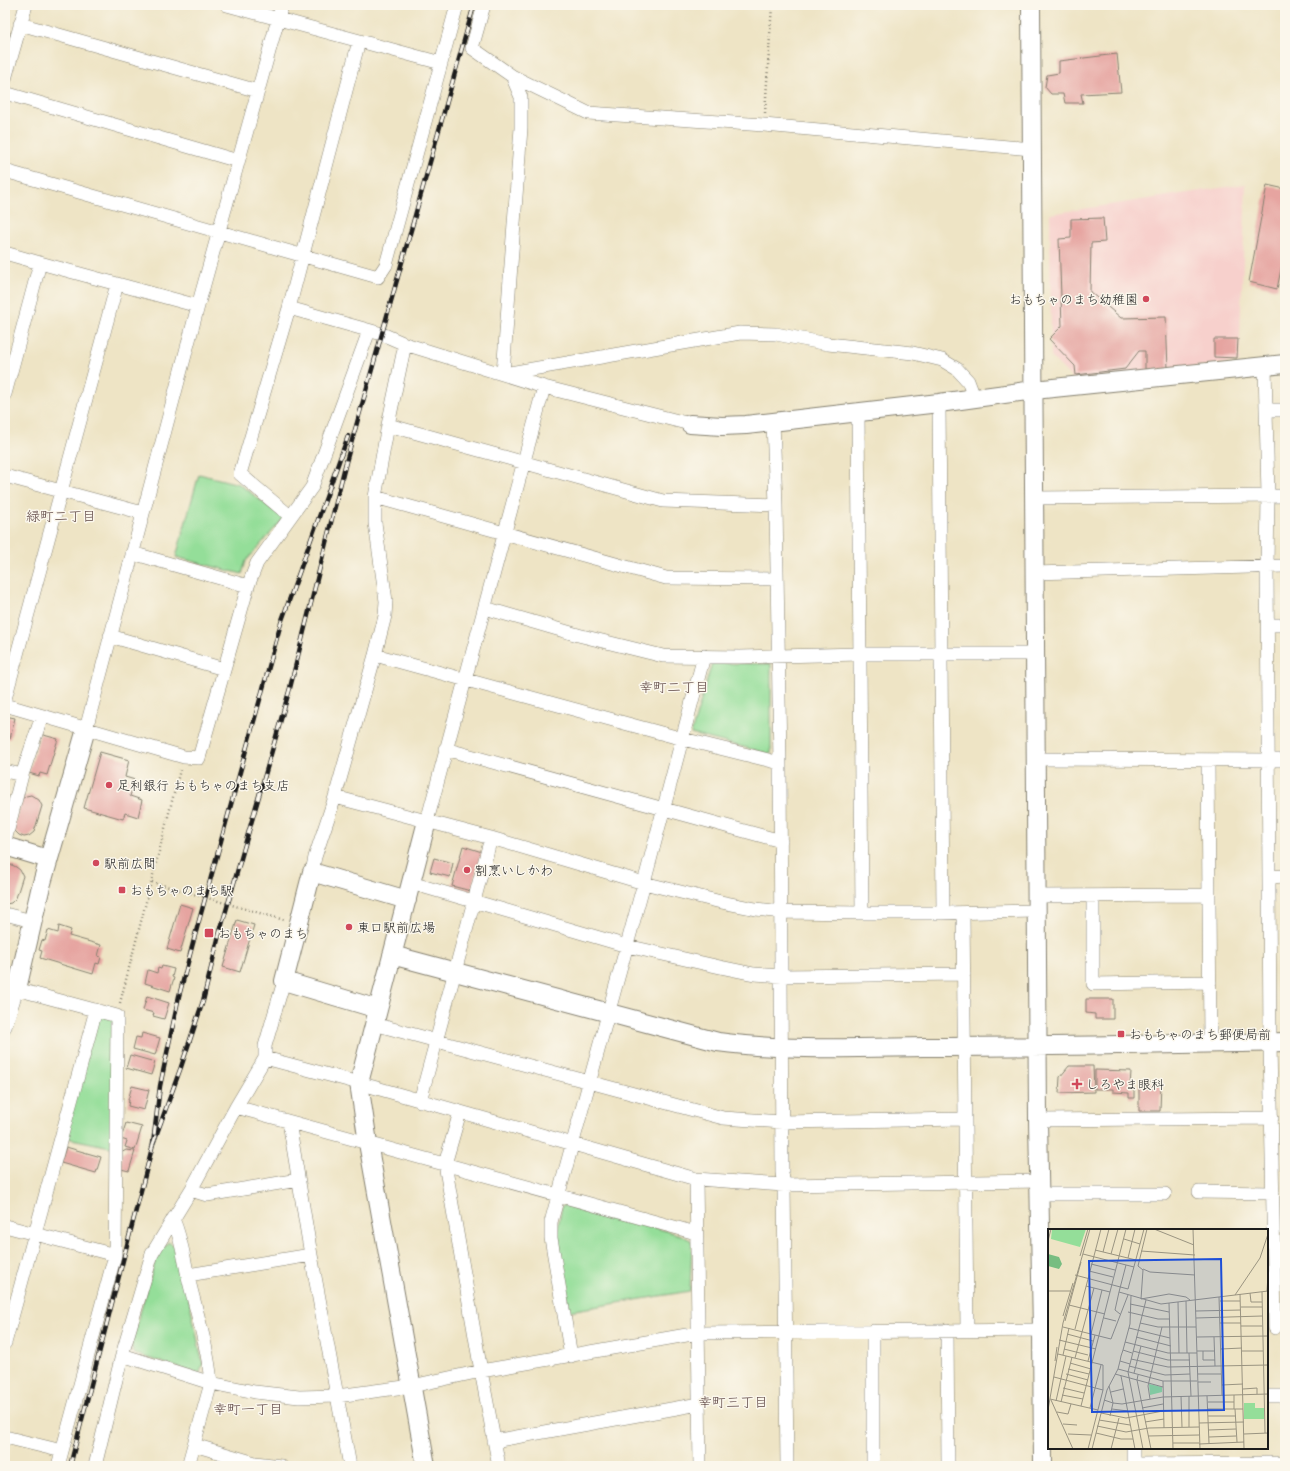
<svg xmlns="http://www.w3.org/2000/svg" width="1290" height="1471" font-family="'Comic Neue','Klee One',sans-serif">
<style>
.built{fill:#f7d0cc}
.green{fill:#94de99;stroke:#587d5a}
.building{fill:#e6a4a0}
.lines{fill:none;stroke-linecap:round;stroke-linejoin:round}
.street-casing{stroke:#858070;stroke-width:14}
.secondary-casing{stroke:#858070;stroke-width:20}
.path{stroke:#858070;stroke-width:2.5;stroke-dasharray:1 3;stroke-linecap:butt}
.street{stroke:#fff;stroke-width:13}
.secondary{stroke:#fff;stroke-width:18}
.rail-casing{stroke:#1c1c1c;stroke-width:4.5}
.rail{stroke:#fbf7ec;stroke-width:3;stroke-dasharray:9;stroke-linecap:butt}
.poi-dot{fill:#d1495b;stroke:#fbf7ec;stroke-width:1.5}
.labels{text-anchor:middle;stroke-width:3;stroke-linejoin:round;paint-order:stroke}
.poi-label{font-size:13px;fill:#1c1c1c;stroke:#fbf7ec;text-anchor:start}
.neighbourhood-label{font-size:14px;fill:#634c4a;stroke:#fbf7ec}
.inset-road{fill:none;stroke:#9a9481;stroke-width:1}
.view{fill:#1d4ed8;fill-opacity:0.15;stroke:#1d4ed8;stroke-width:2}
.inset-edge{fill:none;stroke:#1c1c1c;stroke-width:2}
</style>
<rect width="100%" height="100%" fill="#fbf7ec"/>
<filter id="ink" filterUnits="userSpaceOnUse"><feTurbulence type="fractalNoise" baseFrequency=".025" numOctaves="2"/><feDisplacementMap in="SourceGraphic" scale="8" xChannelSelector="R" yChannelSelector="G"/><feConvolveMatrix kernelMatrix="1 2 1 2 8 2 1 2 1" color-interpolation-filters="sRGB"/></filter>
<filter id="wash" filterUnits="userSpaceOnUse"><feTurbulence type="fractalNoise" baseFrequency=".012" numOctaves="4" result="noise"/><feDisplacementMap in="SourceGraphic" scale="16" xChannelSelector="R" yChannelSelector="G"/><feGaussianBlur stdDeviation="0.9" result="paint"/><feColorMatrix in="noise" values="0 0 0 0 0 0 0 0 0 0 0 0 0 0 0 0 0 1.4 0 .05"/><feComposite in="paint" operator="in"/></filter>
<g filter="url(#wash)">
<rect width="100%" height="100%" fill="#eee4c5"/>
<!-- built -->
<path class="built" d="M1246 184 1239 362 1074 380 1051 357 1050 214Z"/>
<!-- green -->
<path class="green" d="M199 474 239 484 284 518 246 561 242 574 176 557Z
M712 663 771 664V754L691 734Z
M96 1010 117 1016 115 1148 62 1137Z
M571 1205 681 1235 692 1241 690 1291 569 1311 557 1231 562 1206Z
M168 1242 178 1248 203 1365 199 1374 135 1354 131 1345 156 1258Z"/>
<g id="blocks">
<!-- building -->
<path class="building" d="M5 30 10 32 5 48Z
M1117 54 1121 92 1081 94 1083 103H1065L1063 94H1051L1045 87 1047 75 1059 73V61Z
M1267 185 1285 189V250L1277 289 1249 282Z
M1103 218 1105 242 1091 243 1090 292 1121 318 1166 317 1168 369H1145V351H1139L1125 369 1076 375 1075 366 1049 339 1062 326 1059 239 1071 238V219Z
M1214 339H1238L1237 358 1214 357Z
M5 716 15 718 10 739 5 738Z
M40 734 58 739 47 775 40 773 39 776 29 773Z
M100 752 129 760 125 777 135 780 130 796 142 800 138 817 125 813 123 819 84 808Z
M31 795 39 800 42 806 34 832 29 836 24 837 19 835 13 829 22 799 26 796Z
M463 846 482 852 471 891 452 886Z
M434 858 453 863 450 877 430 872Z
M12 865 16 867 20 870 23 876 16 898 11 903 6 904 5 867Z
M180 904 193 908 180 953 167 949Z
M237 920 254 925 240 972 223 967Z
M59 926 71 930 69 936 101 945 98 956 101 957 99 964 96 963 93 974 40 958 42 951 39 950 42 940 45 941 48 930 58 933Z
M162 966 174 969 172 977 174 978 170 991 145 983 148 970 157 973 158 968 161 969Z
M147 996 169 1003 164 1019 153 1016 154 1013 143 1010Z
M1086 999H1113V1019H1095V1014L1086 1013Z
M142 1033 160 1038 155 1055 133 1049 136 1037 141 1038Z
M130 1055 155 1062 151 1075 126 1068Z
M1069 1066H1093L1094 1092 1059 1093 1060 1077Z
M1095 1070 1131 1071 1130 1087H1134V1098H1129V1093L1113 1092V1089H1095Z
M1139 1082 1161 1083 1160 1111H1139Z
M132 1086 149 1090 144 1110 128 1106 129 1100H128Z
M126 1123 142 1127 135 1150 125 1147 127 1141 121 1139Z
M66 1147 101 1157 96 1173 61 1163Z
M126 1150 135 1151 129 1171 121 1169V1153Z"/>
</g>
</g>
<g filter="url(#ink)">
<use href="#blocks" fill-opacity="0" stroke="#858070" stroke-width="1"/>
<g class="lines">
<defs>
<path id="street" d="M227 5 441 63
M484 5 472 48 512 76 521 97V128L503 374 740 333 776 334 828 344 913 353 942 360 957 369 968 381 974 397
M20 24 258 91
M359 41 289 308 382 334 405 344 544 387 690 424
M512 76 588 113 764 125 1032 149
M5 79 26 5
M5 93 238 161
M5 171 378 277 386 265 457 5
M5 253 40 263 5 394
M40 263 198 306
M289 308 240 474 290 516
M1265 366 1268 496 1267 566 1270 1043 1275 1328
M939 403 943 913
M1266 410H1285
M858 412 862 913
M773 421 776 505 780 763 782 1173 784 1185 787 1466
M388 425 663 501 776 505
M5 476 143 513
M375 497 666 578 777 579
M1033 498 1285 496
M132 553 248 586
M1034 573 1285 566
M485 608 578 635 663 656 740 657 861 654H1035
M1268 625H1285
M110 636 224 669
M375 655 683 739 780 763
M5 699 117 284
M5 705 184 757 199 758 248 586 257 563 312 487 369 331
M86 729 198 306 282 5
M445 749 781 841
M1036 759 1285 760
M1208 760 1210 1043
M5 771 22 775
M335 797 491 838 644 883 721 902 756 909 782 912 862 913H943L1037 911
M427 821 544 387
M5 841 22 775 42 716
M312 872 315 857 335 797 375 655 385 616 386 601 375 523V497L388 425 405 344
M1270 877 1285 876
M411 883 627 946 720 967 754 974 782 976 964 974
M1037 896 1209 895
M1093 896V984L1210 982
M963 913 967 1330
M5 914 32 921
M284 981 265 1046V1058L359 1083 696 1179 784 1185 1039 1181
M5 986 117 1016 115 1255 58 1466
M374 1024 723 1118 782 1122 965 1119
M5 1027 17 989
M420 1101 491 838
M236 1107 696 1233
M460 1112 445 1164 481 1371 499 1466
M1038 1120 1272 1118
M289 1122 311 1255 350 1466
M696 1179 700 1466
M191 1190 207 1195 298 1180
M1199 1192 1273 1193
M1040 1194H1165
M173 1219C182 1239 184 1260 189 1281 197 1314 208 1348 211 1383L255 1392 299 1397 337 1396 412 1386 481 1371 698 1333 1049 1330
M5 1226 115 1255
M188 1275 311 1255
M947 1330 948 1466
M873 1331V1466
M5 1343 96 1010
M122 1355 211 1383 188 1466
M571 1356 551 1238V1222L644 883 704 656
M1267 1396H1285
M5 1437 62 1451
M494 1441 699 1404
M194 1445 255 1463 281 1466
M1133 1448V1466
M1133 1464 1285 1463
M95 1466 122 1355 152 1254 191 1190 236 1107 265 1058"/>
<path id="secondary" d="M1031 5 1038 1120 1042 1330 1043 1466
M690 424 722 426 746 425 939 403 1034 390 1285 364
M5 846 48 859
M392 955 718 1042C786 1051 855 1048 923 1047 1044 1047 1164 1044 1285 1042
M17 989 40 890 86 729
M378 1009 284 981 312 872 407 900
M426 1466 368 1143 359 1083 427 821"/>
</defs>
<!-- street casing -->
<use href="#street" class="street-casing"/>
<!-- secondary casing -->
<use href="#secondary" class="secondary-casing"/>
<!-- path -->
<path class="path" d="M765 113 772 5
M152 882 284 920
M120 1003 180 770"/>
<!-- street -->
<use href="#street" class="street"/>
<!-- secondary -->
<use href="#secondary" class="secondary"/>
<defs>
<path id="rail" d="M153 1144 181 1067 203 1001 219 935 290 688 346 462 474 5
M70 1466 153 1144 160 1086 179 996 197 928 281 623 348 436"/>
</defs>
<!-- rail casing -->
<use href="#rail" class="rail-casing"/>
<!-- rail -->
<use href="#rail" class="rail"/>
</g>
</g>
<!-- markers -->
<g class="poi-dot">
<circle cx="1146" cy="299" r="4"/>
<circle cx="109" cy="785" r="4"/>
<circle cx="96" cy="863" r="4"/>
<circle cx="467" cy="870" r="4"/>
<rect x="118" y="886" width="8" height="8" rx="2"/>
<circle cx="349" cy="927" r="4"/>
<rect x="204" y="928" width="10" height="10" rx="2"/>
<rect x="1117" y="1030" width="8" height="8" rx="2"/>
<path d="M1075 1078h4v4h4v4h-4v4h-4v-4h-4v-4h4z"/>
</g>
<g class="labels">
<!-- poi labels -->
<g class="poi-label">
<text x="1138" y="304" text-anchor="end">おもちゃのまち幼稚園</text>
<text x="117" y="790">足利銀行 おもちゃのまち支店</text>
<text x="104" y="868">駅前広間</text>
<text x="475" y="875">割烹いしかわ</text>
<text x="130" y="895">おもちゃのまち駅</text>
<text x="357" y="932">東口駅前広場</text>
<text x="218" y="938">おもちゃのまち</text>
<text x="1129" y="1039">おもちゃのまち郵便局前</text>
<text x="1086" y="1089">しろやま眼科</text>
</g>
<!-- neighbourhood labels -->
<g class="neighbourhood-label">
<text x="61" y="521">緑町二丁目</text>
<text x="674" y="692">幸町二丁目</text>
<text x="733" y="1407">幸町三丁目</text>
<text x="248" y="1414">幸町一丁目</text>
</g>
</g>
<!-- overview -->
<g transform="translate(1048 1229)">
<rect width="220" height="220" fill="#eee4c5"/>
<path d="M4 0H38L32 18 3 10ZM101 155 114 158V163L102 166ZM196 174H207V179H216V190H196Z" fill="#94de99"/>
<path d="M0 25 11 28 14 35 11 40 0 37Z" fill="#77bd81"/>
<path class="inset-road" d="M99 0 90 37 95 41 93 70 121 65 138 68 142 71M106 0 146 16M145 0 152 220M76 10 92 15M0 12 3 0M47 21 88 31M93 22 147 26M55 23 61 0M35 25 86 38M63 25 70 0M32 27 40 0M80 29 87 0M43 35 67 41M78 36 71 63 113 75 220 62M95 40 102 43 147 46M41 42 65 48M27 46 80 60 96 0M46 59 62 63M0 62H22M219 62 220 45M71 63 67 81 72 85M214 63 217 204M202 64 203 73H214M192 65 196 220M187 66 212 29 220 5M171 68 174 166M138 72 139 124M172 72H192M130 73 131 124M121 74 125 220M82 75 121 83M21 76 57 85M193 78H214M148 82 193 81M80 83 110 90H122M15 87 25 54M56 89 68 92M148 89 214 87M17 92 33 33M92 94 110 98H148M172 94H193M193 97H214M15 98 63 110 80 66M81 99 122 109M27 100 53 0M19 105 45 112M43 105 54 61M88 108 123 117M149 108 220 107M166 108 167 137M11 111 48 120M77 113 120 124H149M16 120 40 126M173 120 194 119M75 121 82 95 83 67M85 122 120 131H142M149 122H167M155 122V131H167M194 122H215M141 124 143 167M10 125 55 136V161L40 220M15 126 21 99M27 129 46 59 38 57M83 130 120 138 220 136M7 132 9 118M40 132 47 106M72 132 70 140 115 152H149M22 134 43 140M82 135 72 132 73 127 75 121 84 124M81 137 117 146 142 145M20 140 41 145M86 144 93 117M18 145 40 151M67 145 115 158M150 145H173M90 146 89 151 103 220M73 147 87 220M6 148 55 161M115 152 116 199M150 153H163M174 156 195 155M61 157 65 174 74 175 115 168 220 165M15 159 36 164M195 160 209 159V165M63 163 75 160M14 166 35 170M186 166V180M133 167 134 198M141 167V198M159 167 161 214M2 170 50 181M102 170 100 157 114 98M3 171 25 220M56 171 65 174 62 187M8 172 18 127M13 173 24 128M160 173H186M33 177 78 0M42 179 53 136M94 179 115 175M64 180 80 182M160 180H195M187 180 189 213M0 181 15 94 42 0M9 183 20 185 23 175M53 184 78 189 115 182M160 187H188M51 191 82 196M97 193 116 190M151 194 196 193M15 195 29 196M49 197 78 203 101 199 151 198M160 201 188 200M48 204 73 210H85M20 205 43 206M196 205 220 204M100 207 151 206M161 208 188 207M125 214H151M151 215 196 213M44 220 59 161 70 140M63 220 71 189M95 220 80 143 98 71"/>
<path class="view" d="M173 30 176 181 44 183 41 32Z"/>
<rect width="220" height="220" class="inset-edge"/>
</g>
<!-- margin -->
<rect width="1290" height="1471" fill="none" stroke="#fbf7ec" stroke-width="20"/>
</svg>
